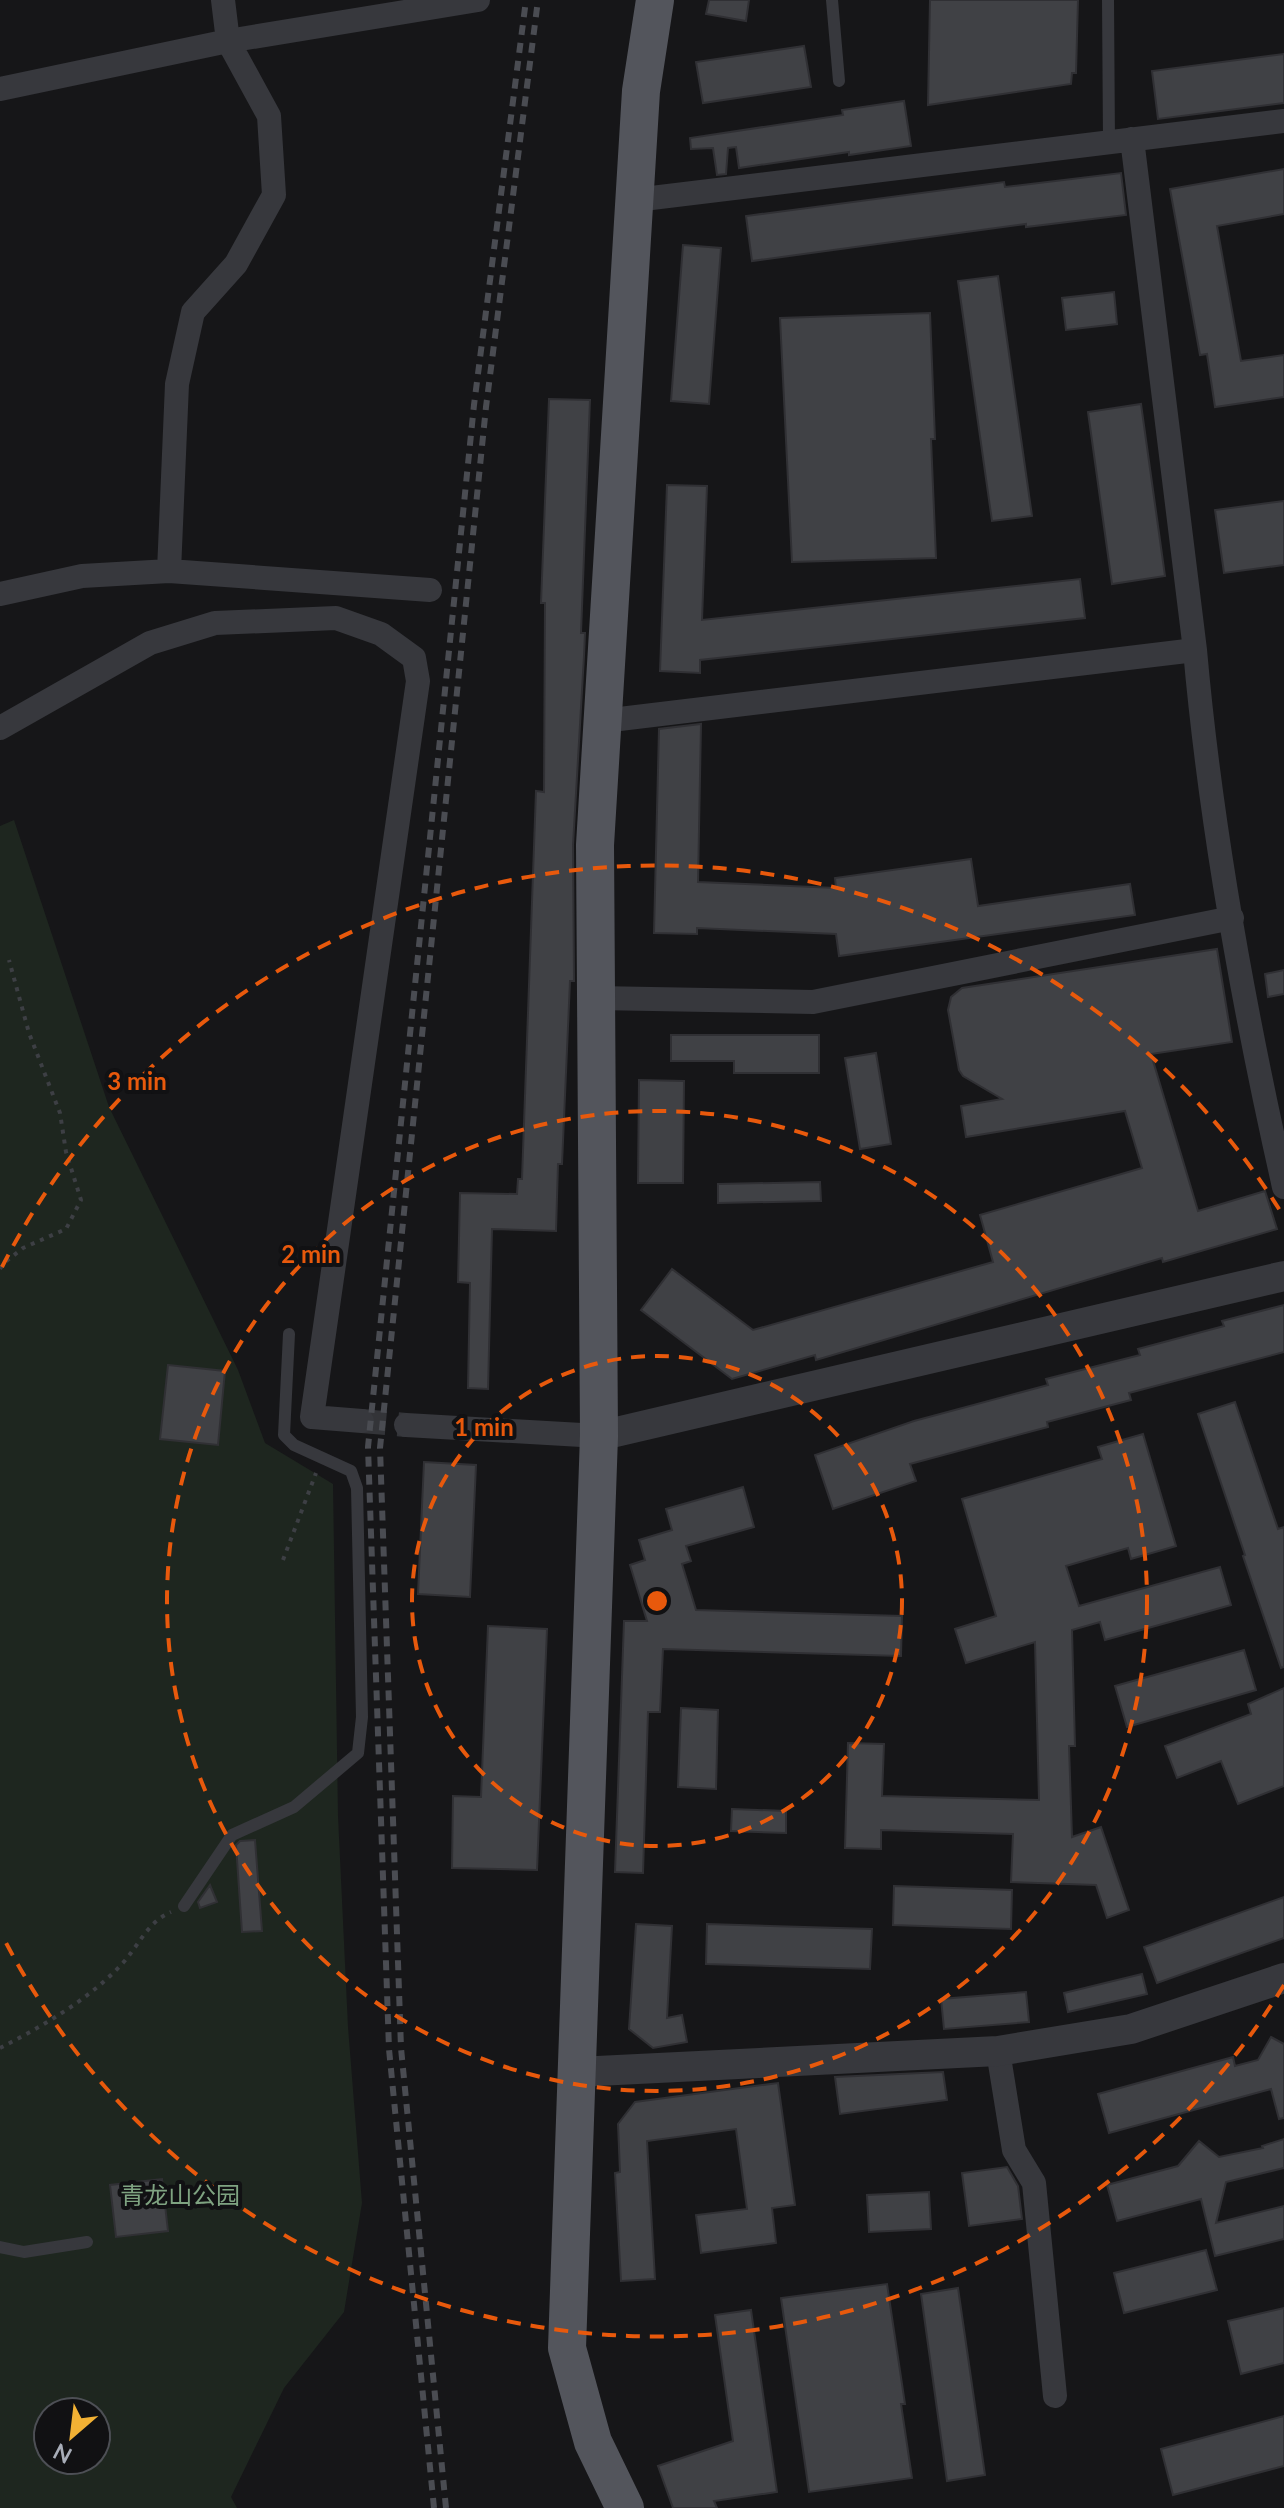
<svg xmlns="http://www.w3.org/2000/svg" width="1284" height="2508" font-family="Lato,'Noto Sans SC',sans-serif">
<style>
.green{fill:#1e261f;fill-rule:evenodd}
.building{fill:#404145;stroke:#303034;stroke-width:2}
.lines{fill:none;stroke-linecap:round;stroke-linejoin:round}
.minor-tunnel{stroke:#333438;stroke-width:24;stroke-dasharray:24 12;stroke-linecap:butt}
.path{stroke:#3d3f44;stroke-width:4;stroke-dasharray:4 6;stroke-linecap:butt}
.service{stroke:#37383d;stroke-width:12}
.minor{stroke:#37383d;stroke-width:24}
.tertiary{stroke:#37383d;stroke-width:30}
.primary{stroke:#53555c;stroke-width:38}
.rail{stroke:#4a4c52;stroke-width:6;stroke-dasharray:10 8;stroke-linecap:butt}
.ring{fill:none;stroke:#e8590c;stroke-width:4;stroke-dasharray:14 10}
.labels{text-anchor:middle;stroke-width:8;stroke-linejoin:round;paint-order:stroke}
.park-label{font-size:24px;fill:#7fa381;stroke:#111113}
.centre{fill:#e8590c;stroke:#111113;stroke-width:4}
.ring-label{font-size:24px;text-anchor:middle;font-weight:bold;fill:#e8590c;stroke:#111113;stroke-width:8;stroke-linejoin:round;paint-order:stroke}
</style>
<rect width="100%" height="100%" fill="#161618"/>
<!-- green -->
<path class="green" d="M14 820 109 1107 238 1370 265 1443 333 1484 338 1816 348 2027 362 2203 344 2312 284 2388 231 2497 237 2508H0V826ZM48 2412H96V2460H48Z"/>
<!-- building -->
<path class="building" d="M709 0H749L746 21 706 14Z
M930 0H1078L1076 73H1072L1071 84 928 105Z
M804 46 811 87 703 103 696 62Z
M1284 54V103L1158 119 1152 71Z
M904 101 911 146 849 155V152L739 168 736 147 728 148 726 174 717 175 713 148 691 149 690 138 843 115 842 110Z
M1284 169V214L1217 226 1241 361 1284 355V397L1215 407 1207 354 1200 355 1170 189Z
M1121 173 1126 215 1026 227V224L752 261 746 216 1004 182 1005 187Z
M683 245 721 248 709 404 671 401Z
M998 276 1032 516 992 521 958 281Z
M1114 292 1117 324 1066 330 1062 298Z
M930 313 935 439H931L936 558 792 562 780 318Z
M549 399 590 400 581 633H585L584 656 573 845 574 981H570L562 1164H558L556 1231 492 1229 488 1389 468 1388 470 1283 458 1282 460 1193 517 1194 518 1179H522L536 791 544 792 545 603H541Z
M1141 404 1165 576 1112 584 1088 412Z
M667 485 707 486 702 620 1080 579 1085 618 700 660V673L660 671Z
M1284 501V565L1224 573 1215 510Z
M701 724 698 882 836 888 835 878 971 859 978 906 1130 884 1135 915 839 956 836 934 697 928V934L654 933 659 729Z
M1217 949 1232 1042 1151 1054 1198 1211 1265 1191 1277 1229 1163 1262 1162 1258 816 1360 815 1355 732 1379 641 1310 672 1269 753 1330 993 1262 980 1215 1142 1168 1125 1111 966 1137 961 1106 1002 1099 963 1076 959 1070 948 1010 951 997 962 988Z
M1284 970V994L1268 997 1265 974Z
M671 1035H819V1073H734V1061H671Z
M876 1053 891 1144 860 1149 845 1058Z
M639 1080 684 1081 683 1183H638Z
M820 1182 821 1201 718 1203V1184Z
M1284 1305V1352L1129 1393 1131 1400 1047 1422 1048 1427 910 1464 916 1481 833 1509 815 1455 914 1421 1048 1385 1046 1379 1140 1355 1138 1349 1224 1326 1222 1321Z
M168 1365 225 1371 218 1445 160 1439Z
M1235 1402 1278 1529 1284 1527V1667L1281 1668 1243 1556 1245 1555 1198 1414Z
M1143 1434 1176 1546 1131 1559 1128 1548 1066 1566 1079 1606 1220 1567 1231 1605 1105 1640 1100 1622 1072 1630 1075 1746H1069L1072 1837 1101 1827 1129 1910 1107 1918 1096 1885 1011 1882 1013 1834 881 1830V1849L845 1848 848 1743 884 1744 882 1796 1039 1800 1035 1642 966 1663 955 1629 996 1616 962 1499 1102 1459 1098 1447Z
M424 1462 476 1465 470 1597 418 1594Z
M743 1487 754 1527 686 1546 691 1561 682 1564 696 1610 902 1616 901 1656 663 1649 660 1712H648L643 1873 615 1872 624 1621H647L630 1565 645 1560 639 1540 672 1530 666 1509Z
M488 1626 547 1629 537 1870 452 1868 453 1796 481 1797Z
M1244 1650 1256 1690 1127 1727 1115 1686Z
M1284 1688V1786L1238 1804 1221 1761 1177 1778 1165 1746 1251 1714 1248 1704Z
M681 1708 718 1710 716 1789 678 1787Z
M732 1809 786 1811V1833L731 1831Z
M255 1840 262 1931 242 1932 236 1845 240 1841Z
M210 1885 217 1902 200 1908 198 1902Z
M894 1886 1012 1890 1011 1929 893 1925Z
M1284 1897V1938L1157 1983 1144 1947Z
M636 1924 672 1926 667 2018 682 2015 687 2042 653 2048 629 2029Z
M707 1924 872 1929 870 1969 706 1964Z
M1142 1974 1147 1994 1068 2012 1064 1993Z
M1026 1992 1029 2022 944 2029 941 1999Z
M1271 2037 1284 2044V2118L1279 2119 1271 2089 1109 2133 1098 2094 1233 2057 1235 2066 1258 2060Z
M943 2072 947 2100 840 2114 835 2077Z
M778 2083 795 2205 772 2208 776 2243 701 2253 696 2215 747 2209 736 2129 647 2141 655 2279 621 2281 615 2173 620 2172 618 2124 635 2102Z
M1284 2139V2168L1226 2182 1216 2223 1284 2206V2239L1215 2256 1201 2199 1117 2221 1107 2185 1178 2166 1199 2141 1219 2157 1263 2148 1262 2146Z
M1007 2167 1018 2186 1022 2219 969 2226 962 2173Z
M162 2179 168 2231 116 2237 110 2185Z
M929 2192 931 2229 869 2232 867 2195Z
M1206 2250 1217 2290 1124 2313 1114 2273Z
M887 2284 905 2404H901L912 2478 809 2492 781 2298Z
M958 2288 985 2475 947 2481 921 2294Z
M1284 2308V2363L1241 2374 1228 2321Z
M751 2310 777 2492 714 2501 717 2508H673L658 2466 733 2441 715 2315Z
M1284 2416V2466L1173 2495 1161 2449Z"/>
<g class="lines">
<!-- minor-tunnel -->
<path class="minor-tunnel" d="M362 1421 406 1425"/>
<!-- path -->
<path class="path" d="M0 1269 4 1263 23 1248 66 1229 81 1200 66 1152 60 1113 29 1033 9 960
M283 1560 316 1473
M0 2048C43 2026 88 2000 121 1965 139 1946 147 1922 171 1912
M174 2204 229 2200"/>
<!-- service -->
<path class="service" d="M832 0 839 81
M1108 0 1109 142
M184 1906 232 1835 294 1807 358 1753 362 1717 357 1488 351 1471 294 1445 284 1435 289 1334
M0 2247 24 2252 87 2242"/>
<!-- minor -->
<path class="minor" d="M0 89 228 41 478 0
M1132 139 1195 650C1211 831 1244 1010 1284 1187
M635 200 1284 121
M169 571 177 384 193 312 236 264 274 195 269 116 228 41 223 0
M0 594 82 576 169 571 430 590
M603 721 1195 650
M0 728 150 643 215 623 336 618 381 634 414 658 418 681 312 1417 362 1421
M596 998 813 1002 1232 918
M406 1425 599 1436
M998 2051 1014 2150 1034 2183 1055 2396"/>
<!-- tertiary -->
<path class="tertiary" d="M599 1436 1284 1276
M577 2072 998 2051 1131 2029 1284 1978"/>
<!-- primary -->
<path class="primary" d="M625 2508 593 2442 567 2348 599 1436 595 845 641 91 655 0"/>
<!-- rail -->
<path class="rail" d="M434 2508 389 2049 368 1447 474 405 526 0
M446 2508 401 2048 380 1448 486 407 538 0"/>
</g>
<!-- distance rings -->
<g class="ring">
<circle cx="657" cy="1601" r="245"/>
<circle cx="657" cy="1601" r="490"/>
<path d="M1284 1985A735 735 0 0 1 2 1935M2 1267A735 735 0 0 1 1284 1217"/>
</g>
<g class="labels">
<!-- park labels -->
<g class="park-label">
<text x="180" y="2204">青龙山公园</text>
</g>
</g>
<circle cx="657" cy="1601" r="12" class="centre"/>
<g class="ring-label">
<text x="137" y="1090">3 min</text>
<text x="311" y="1263">2 min</text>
<text x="484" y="1436">1 min</text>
</g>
<!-- north arrow -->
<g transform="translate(72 2436) rotate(208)"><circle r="38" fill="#111113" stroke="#4d4f55" stroke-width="2"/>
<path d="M0-6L14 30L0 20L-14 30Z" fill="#f2b134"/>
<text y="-12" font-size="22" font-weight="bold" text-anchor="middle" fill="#a8adb8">N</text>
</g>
</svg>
